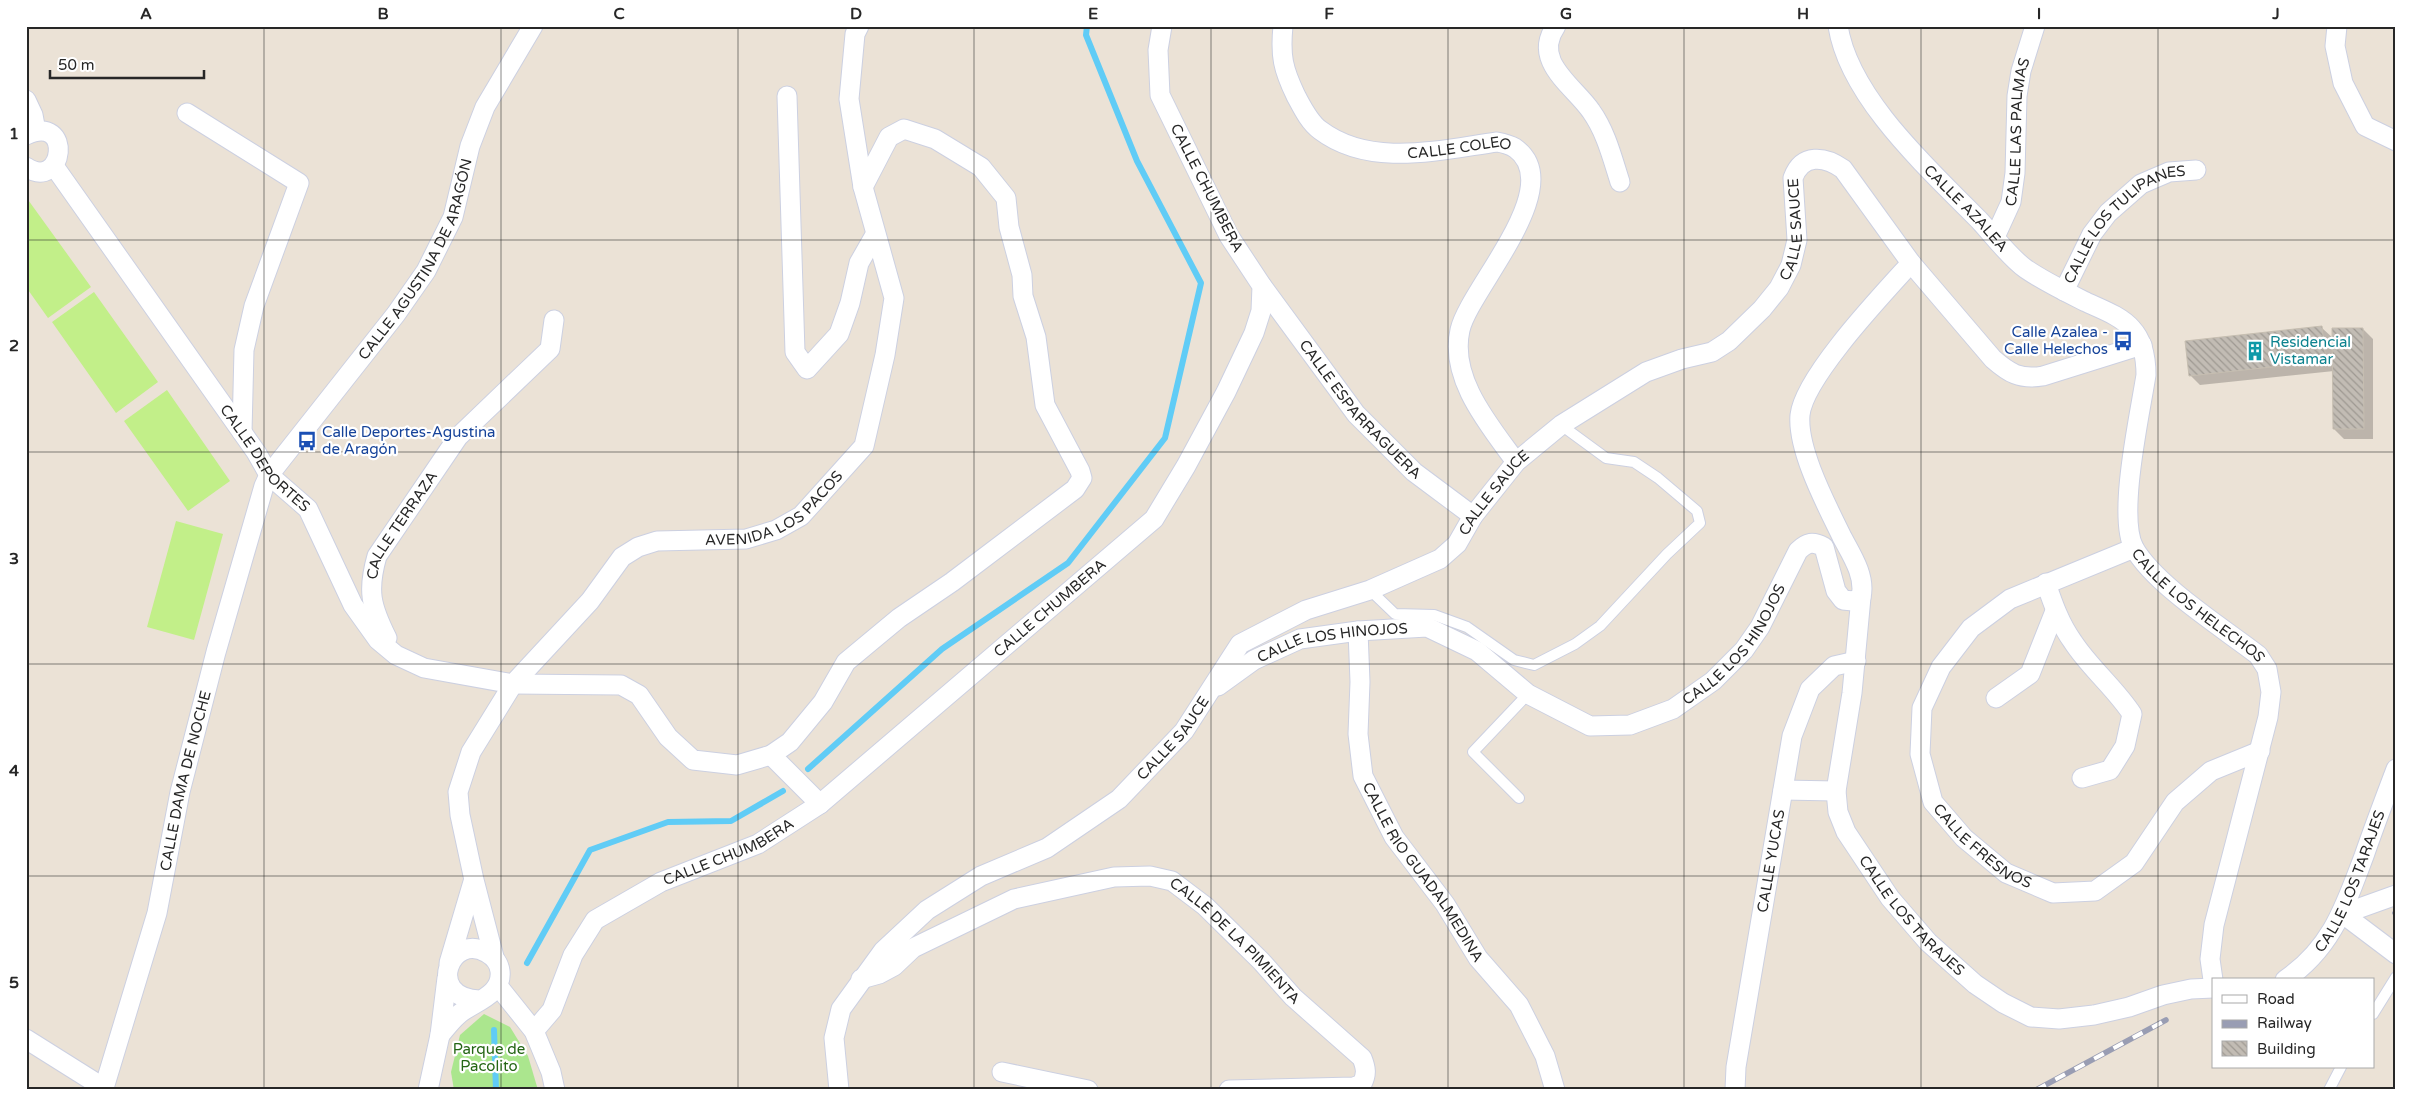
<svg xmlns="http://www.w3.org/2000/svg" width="2422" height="1116" font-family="'Varela Round',sans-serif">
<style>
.grass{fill:#abe68e}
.pitch{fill:#c2ef89}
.shadow{fill:#0003}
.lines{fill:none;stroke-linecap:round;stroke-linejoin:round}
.stream{stroke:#60ccf6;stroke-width:6}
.building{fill:url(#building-back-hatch);stroke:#c6beb1}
.lane-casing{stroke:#ccd0e1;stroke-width:12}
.street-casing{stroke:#ccd0e1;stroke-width:21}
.lane{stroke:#fff;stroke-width:10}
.street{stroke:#fff;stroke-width:19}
.rail-casing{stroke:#999db3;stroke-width:5.5}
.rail{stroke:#fff;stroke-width:4;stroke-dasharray:11;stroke-linecap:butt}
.grid{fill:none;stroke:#272727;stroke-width:1;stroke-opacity:0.55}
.labels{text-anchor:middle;stroke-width:4.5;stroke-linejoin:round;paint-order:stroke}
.street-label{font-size:15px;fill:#272727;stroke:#fff}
.transit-label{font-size:15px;fill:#164399;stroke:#fff;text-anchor:end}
.culture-label{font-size:15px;fill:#0d838f;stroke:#fff;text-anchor:start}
.park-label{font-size:15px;fill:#246614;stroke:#fff}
.neatline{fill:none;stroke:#272727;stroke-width:2}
.grid-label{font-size:16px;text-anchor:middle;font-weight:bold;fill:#272727}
</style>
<defs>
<pattern id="building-back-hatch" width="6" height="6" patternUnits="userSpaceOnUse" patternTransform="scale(1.25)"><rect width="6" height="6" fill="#c2bcb4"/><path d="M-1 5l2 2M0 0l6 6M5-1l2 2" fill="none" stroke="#9e9992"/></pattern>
</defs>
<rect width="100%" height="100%" fill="#ebe2d6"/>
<!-- grass -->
<path class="grass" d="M484 1014 510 1027 528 1056 538 1090H454L451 1072 460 1035Z"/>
<!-- pitch -->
<path class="pitch" d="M26 197 91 287 48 318 26 287Z
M94 292 158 382 116 413 52 322Z
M167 390 230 481 188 511 124 421Z
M176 521 223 534 194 640 147 627Z"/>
<!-- shadow -->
<path class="shadow" d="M2322 328 2334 339 2363 329 2373 339V439H2344L2334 429V371L2200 385 2190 375Z"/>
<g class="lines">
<!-- stream -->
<path class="stream" d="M808 769 942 649 1068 563 1165 438 1201 283 1137 161 1086 35 1087 26
M527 963 590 850 668 822 731 821 783 791
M494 1030 496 1090"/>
</g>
<!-- building -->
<path class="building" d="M2322 326 2326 361 2189 376 2185 341Z
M2332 328H2363L2364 429H2333Z"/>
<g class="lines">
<defs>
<path id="lane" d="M1370 590 1395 614 1434 615 1467 627 1514 660 1534 665 1575 644 1600 626 1667 554 1700 523 1697 511 1658 478 1634 462 1606 458 1561 425
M1519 798 1473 752 1528 694
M2373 1014 2396 977
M2329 1090 2341 1067"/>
<g id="street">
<path id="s1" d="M1283 26C1280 56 1283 69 1296 96 1302 107 1309 122 1320 130 1370 168 1439 150 1497 142 1503 143 1510 145 1515 148 1569 186 1469 289 1460 330 1449 379 1490 426 1516 462"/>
<path d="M1556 26C1531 61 1574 86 1591 111 1606 132 1612 157 1620 182"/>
<path id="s2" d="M1838 26C1849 98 1930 170 1979 220 1993 235 2010 258 2026 269 2045 282 2066 292 2086 302 2101 309 2121 316 2132 329 2144 342 2146 359 2146 375 2140 414 2117 516 2134 548 2155 585 2223 628 2258 655L2267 669 2271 692 2268 717 2214 925 2210 959 2213 980"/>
<path d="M2337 26 2335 46 2343 83 2365 126 2396 141"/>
<path d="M787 96 795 352 807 369 839 334 850 303 859 263 875 235"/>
<path d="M26 100 33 115 36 131"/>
<path d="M187 113 299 183 254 306 244 350 242 432"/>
<path d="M26 135C74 113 64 192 26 167"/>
<path id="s3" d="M54 166 256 452 269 475 308 509 353 605 378 640 396 655 424 668 513 684 621 685 639 695 668 737 693 760 737 765 771 755 790 742 823 702 846 662 899 618 952 582 1075 489 1082 478 1080 471 1045 405 1036 337 1023 296 1022 275 1009 227 1006 198 981 167 935 139 904 129 889 137 863 187"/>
<path id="s4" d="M1995 237 2011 202 2015 173 2017 96 2021 71 2035 26"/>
<path id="s5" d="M1262 286 1356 414 1414 472 1473 516"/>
<path id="s6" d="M2064 291 2092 234 2108 213 2141 184 2169 172 2196 170"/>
<path id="s7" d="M2134 548 2010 599 1971 628 1941 667 1922 708 1920 754 1933 802 1964 838 2006 873 2053 893 2095 891 2134 863 2175 802 2211 771 2260 751"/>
<path d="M2046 583C2053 604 2060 624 2073 642 2090 668 2115 688 2132 714L2125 746 2110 770 2082 778"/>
<path id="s8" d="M1861 597 1852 693 1836 791 1838 812 1846 832 1890 898 1928 942 1975 984 2003 1003 2031 1017 2059 1019 2094 1015 2129 1007 2163 995 2191 989 2213 988"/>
<path id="s9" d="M1358 631 1360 682 1358 734 1363 776 1394 837 1445 904 1478 958 1519 1005 1545 1056 1555 1090"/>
<path id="s10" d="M387 638C371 606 367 591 377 556L458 437 550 349 554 320"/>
<path id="s11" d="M1218 686 1254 660 1300 639 1358 631 1427 627 1477 651 1528 694 1590 726 1630 725 1673 709 1713 681 1744 650 1760 627 1798 551C1807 542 1813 541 1824 547L1836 591 1843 600 1853 601 1861 597C1866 576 1851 554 1842 537 1827 506 1797 450 1800 415 1804 377 1883 294 1911 263"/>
<path d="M1996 698 2030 674 2055 611"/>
<path d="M771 755 820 804"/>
<path d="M1783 790 1836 791"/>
<path d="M2343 914 2396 954"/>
<path d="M2343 914 2396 895"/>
<path id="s12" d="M494 957 474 880 460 815 458 792 471 752 513 684 590 601 622 557 638 547 657 541 746 539 776 530 801 516 864 446 885 355 894 298 863 187 849 99 855 34 859 26"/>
<path d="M449 963 473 882"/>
<path id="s13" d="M861 979 879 974 894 966 913 948 1014 899 1114 877 1150 876 1172 881 1205 906 1261 961 1293 997 1362 1058C1366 1068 1367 1074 1362 1084L1354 1087 1229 1090"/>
<path id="s14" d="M2285 980C2332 948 2345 906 2364 856 2374 827 2385 798 2396 769"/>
<path d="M498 986 534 1031 551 1072 555 1090"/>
<path id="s15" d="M534 1031 552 1010 573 955 595 920 661 882 758 844 820 804 1154 519 1186 466 1226 392 1254 333 1261 311 1262 286 1229 236 1160 95 1158 50 1162 26"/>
<path d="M440 1035C446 1028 451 1021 458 1015 472 1002 503 996 500 971 499 963 494 957 487 953 451 931 424 997 479 1000"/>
<path d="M26 1039 104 1088 103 1090"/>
<path d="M1002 1072 1088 1090"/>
<path id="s16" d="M104 1088 157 913 180 792 216 652 264 486 269 475 396 314 426 271 453 217 470 146 485 107 533 26"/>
<path d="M428 1090 440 1035 447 978"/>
<path id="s17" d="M839 1090 834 1038 841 1009 883 951 927 910 981 876 1047 848 1119 799 1184 731 1240 644 1306 610 1370 590 1440 559 1457 544 1473 516 1516 462 1561 425 1646 372 1682 359 1712 352 1729 341 1762 309 1779 288 1791 265 1797 240 1793 178C1802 153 1825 156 1843 169L1911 263 1993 359C2009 373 2020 380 2043 376L2142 345"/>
<path id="s18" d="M1735 1090 1736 1067 1792 736 1810 689 1834 666 1856 661"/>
</g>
</defs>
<!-- lane casing -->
<use href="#lane" class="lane-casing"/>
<!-- street casing -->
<use href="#street" class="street-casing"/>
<!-- lane -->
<use href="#lane" class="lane"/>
<!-- street -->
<use href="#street" class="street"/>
<defs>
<path id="rail" d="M2395 913 2396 912
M2036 1090 2166 1020"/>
</defs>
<!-- rail casing -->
<use href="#rail" class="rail-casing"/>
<!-- rail -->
<use href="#rail" class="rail"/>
</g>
<!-- grid -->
<path class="grid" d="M264 26V1090M501 26V1090M738 26V1090M974 26V1090M1211 26V1090M1448 26V1090M1684 26V1090M1921 26V1090M2158 26V1090M26 240H2396M26 452H2396M26 664H2396M26 876H2396"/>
<!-- icons -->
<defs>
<symbol id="bus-bare" viewBox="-9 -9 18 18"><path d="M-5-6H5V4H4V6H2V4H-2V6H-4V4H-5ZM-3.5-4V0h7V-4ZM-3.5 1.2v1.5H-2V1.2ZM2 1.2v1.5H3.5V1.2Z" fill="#1a4fb4" stroke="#fff" stroke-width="2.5" paint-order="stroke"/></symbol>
<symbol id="building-bare" viewBox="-9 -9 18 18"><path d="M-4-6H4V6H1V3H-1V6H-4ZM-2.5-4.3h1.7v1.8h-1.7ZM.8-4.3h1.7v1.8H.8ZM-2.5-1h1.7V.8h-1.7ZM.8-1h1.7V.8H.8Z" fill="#0f9aa8" stroke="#fff" stroke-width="2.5" paint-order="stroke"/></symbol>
</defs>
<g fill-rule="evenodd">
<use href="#bus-bare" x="2109" y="327" width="28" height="28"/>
<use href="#building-bare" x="2241" y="337" width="28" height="28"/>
<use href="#bus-bare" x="293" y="427" width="28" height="28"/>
</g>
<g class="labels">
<!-- street labels -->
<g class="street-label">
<text dy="5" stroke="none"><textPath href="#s4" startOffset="109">CALLE LAS PALMAS</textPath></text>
<text dy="5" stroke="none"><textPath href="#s1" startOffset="259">CALLE COLEO</textPath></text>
<text transform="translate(1207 188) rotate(63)" y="5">CALLE CHUMBERA</text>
<text dy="5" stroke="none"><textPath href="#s2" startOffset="226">CALLE AZALEA</textPath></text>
<text dy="5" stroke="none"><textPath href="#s17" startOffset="1358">CALLE SAUCE</textPath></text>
<text dy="5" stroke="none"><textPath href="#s6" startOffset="95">CALLE LOS TULIPANES</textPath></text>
<text dy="5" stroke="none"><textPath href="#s16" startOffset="899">CALLE AGUSTINA DE ARAGÓN</textPath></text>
<text dy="5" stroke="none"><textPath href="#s5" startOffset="158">CALLE ESPARRAGUERA</textPath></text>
<text dy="5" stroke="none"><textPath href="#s3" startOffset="361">CALLE DEPORTES</textPath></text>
<text dy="5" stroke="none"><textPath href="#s17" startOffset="938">CALLE SAUCE</textPath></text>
<text dy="5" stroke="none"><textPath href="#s12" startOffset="625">AVENIDA LOS PACOS</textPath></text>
<text dy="5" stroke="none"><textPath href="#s10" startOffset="124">CALLE TERRAZA</textPath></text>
<text dy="5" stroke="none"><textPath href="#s2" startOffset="745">CALLE LOS HELECHOS</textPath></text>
<text dy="5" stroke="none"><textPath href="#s15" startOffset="684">CALLE CHUMBERA</textPath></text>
<text dy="5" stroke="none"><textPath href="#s11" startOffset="591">CALLE LOS HINOJOS</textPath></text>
<text dy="5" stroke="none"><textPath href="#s11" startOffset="126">CALLE LOS HINOJOS</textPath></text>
<text dy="5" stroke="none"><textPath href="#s17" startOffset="518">CALLE SAUCE</textPath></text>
<text dy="5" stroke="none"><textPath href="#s16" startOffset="318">CALLE DAMA DE NOCHE</textPath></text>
<text dy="5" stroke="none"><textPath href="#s7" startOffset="440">CALLE FRESNOS</textPath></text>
<text dy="5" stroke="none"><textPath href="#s15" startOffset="278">CALLE CHUMBERA</textPath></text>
<text dy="5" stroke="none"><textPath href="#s18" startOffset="232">CALLE YUCAS</textPath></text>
<text dy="5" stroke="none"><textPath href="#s9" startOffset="259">CALLE RIO GUADALMEDINA</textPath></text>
<text dy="5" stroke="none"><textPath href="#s14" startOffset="121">CALLE LOS TARAJES</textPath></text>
<text dy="5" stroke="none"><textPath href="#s8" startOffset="345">CALLE LOS TARAJES</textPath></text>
<text dy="5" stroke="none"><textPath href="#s13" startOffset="422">CALLE DE LA PIMIENTA</textPath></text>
</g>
<!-- transit labels -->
<g class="transit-label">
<text x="2108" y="337">Calle Azalea -<tspan x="2108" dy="17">Calle Helechos</tspan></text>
<text x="322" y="437" text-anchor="start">Calle Deportes-Agustina<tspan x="322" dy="17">de Aragón</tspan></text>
</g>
<!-- culture labels -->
<g class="culture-label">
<text x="2270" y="347">Residencial<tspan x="2270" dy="17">Vistamar</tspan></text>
</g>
<!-- park labels -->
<g class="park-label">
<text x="489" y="1054">Parque de<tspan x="489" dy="17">Pacolito</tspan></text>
</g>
</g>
<!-- border -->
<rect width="2422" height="1116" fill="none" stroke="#ffffff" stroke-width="55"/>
<!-- legend -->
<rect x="2212" y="978" width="162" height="90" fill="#ffffff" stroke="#a9a9a9"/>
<rect x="2222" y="995" width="25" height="8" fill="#ffffff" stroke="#a9a9a9"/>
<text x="2257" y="1004" font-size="15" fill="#272727">Road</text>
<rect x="2222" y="1020" width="25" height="8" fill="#999db3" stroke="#a9a9a9"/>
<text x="2257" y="1028" font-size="15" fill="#272727">Railway</text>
<rect x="2222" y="1041" width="25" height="15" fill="url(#building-back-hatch)" stroke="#a9a9a9"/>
<text x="2257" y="1054" font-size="15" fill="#272727">Building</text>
<!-- scale -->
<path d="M50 70v8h154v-8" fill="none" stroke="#272727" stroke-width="2.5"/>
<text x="58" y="70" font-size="15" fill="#272727" stroke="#ffffff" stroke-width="4" paint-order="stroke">50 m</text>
<rect x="28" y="28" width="2366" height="1060" class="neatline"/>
<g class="grid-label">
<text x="146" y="19">A</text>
<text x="383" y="19">B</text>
<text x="619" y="19">C</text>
<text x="856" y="19">D</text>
<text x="1093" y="19">E</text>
<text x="1329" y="19">F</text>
<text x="1566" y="19">G</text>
<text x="1803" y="19">H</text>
<text x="2039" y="19">I</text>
<text x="2276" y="19">J</text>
<text x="14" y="139">1</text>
<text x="14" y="351">2</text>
<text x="14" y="564">3</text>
<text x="14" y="776">4</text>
<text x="14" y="988">5</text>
</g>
</svg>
